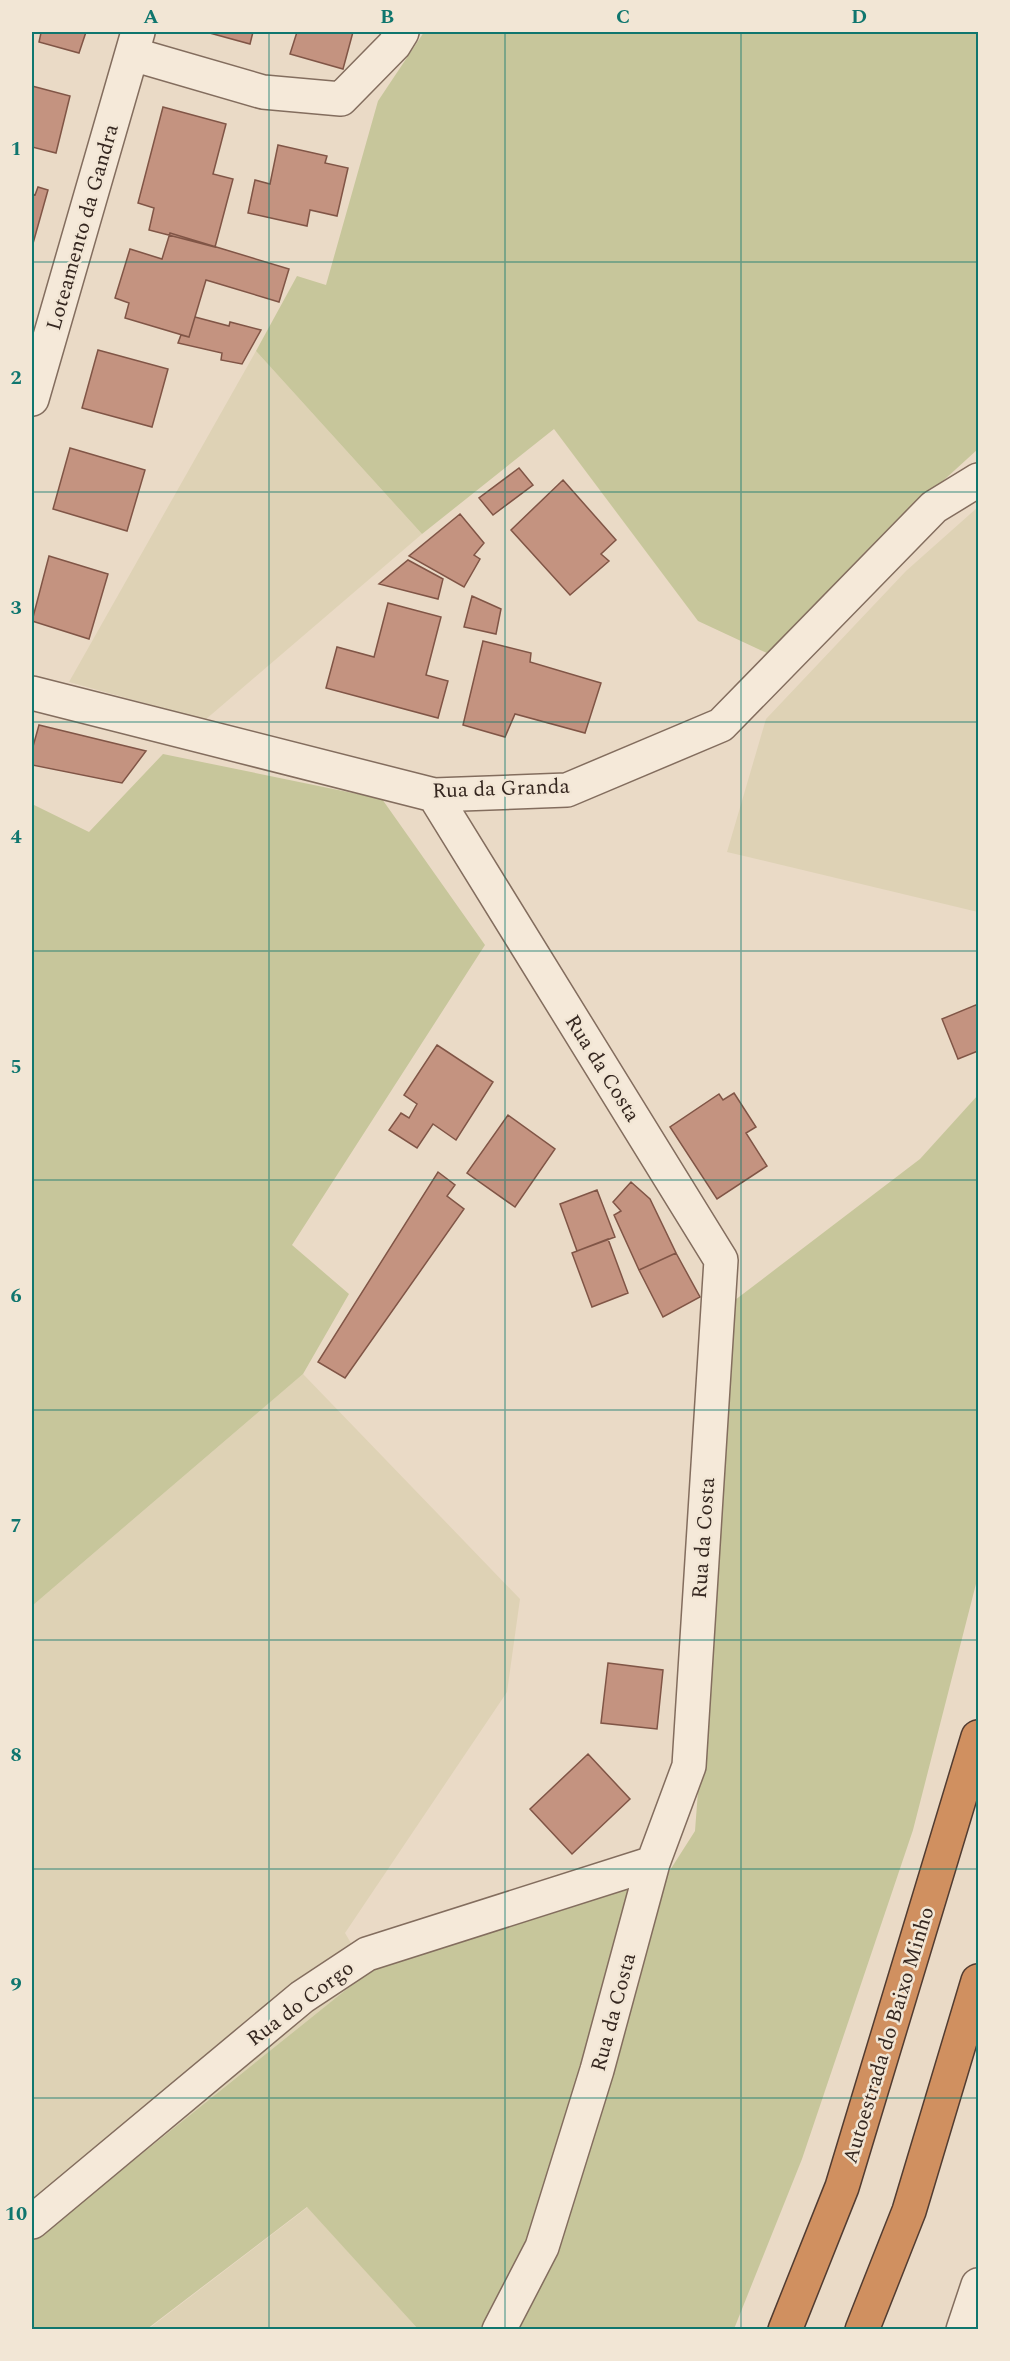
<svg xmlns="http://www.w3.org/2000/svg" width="1010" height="2361" font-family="Spectral,serif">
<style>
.farmland{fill:#ded2b5}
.green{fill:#c7c69b}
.building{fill:#c49380;stroke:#805546;stroke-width:1.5}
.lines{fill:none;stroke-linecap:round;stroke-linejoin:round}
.minor-casing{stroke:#836d5e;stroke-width:36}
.highway-casing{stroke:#523c31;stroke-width:36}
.minor{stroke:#f5e9d9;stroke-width:33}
.highway{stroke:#d09060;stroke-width:33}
.grid{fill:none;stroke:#0f766e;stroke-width:1.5;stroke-opacity:0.55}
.labels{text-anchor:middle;stroke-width:5;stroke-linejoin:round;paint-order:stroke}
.street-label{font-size:21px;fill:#352720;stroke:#f2e6d5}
.neatline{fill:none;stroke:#0f766e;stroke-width:2}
.grid-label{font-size:20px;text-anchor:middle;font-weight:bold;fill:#0f766e}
</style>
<rect width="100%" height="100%" fill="#eadac6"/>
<!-- farmland -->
<path class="farmland" d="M256 351 422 534 205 720 69 682Z
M978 507V912L727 852 766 719 906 571Z
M303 1374 520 1599 507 1692 345 1933 368 1972 32 2242V1606Z
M308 2207 418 2329 147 2330Z"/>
<!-- green -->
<path class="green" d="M424 32H978V449L866 551 769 654 698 621 554 429 422 534 256 351 297 276 326 285 378 101Z
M163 754 382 799 485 945 292 1245 349 1294 303 1374 32 1606V804L89 832Z
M978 1095V1576L913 1830 802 2159 734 2329H418L307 2207 147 2329 32 2330V2242L368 1972 582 1898 665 1878 695 1831 735 1300 920 1159Z"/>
<!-- building -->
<path class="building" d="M34 32H86L79 53 39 42 41 33Z
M206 32H253L250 44Z
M297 32H353L343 69 290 54Z
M32 86 70 96 56 153 32 147Z
M163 107 226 124 213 174 233 179 215 247 149 230 154 208 138 203Z
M278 145 327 156 325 163 348 168 337 216 310 210 307 226 248 213 255 180 270 184Z
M38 187 48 190 32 247V194L35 195Z
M170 233 289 269 279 302 206 280 189 337 125 318 129 303 115 298 130 249 162 259Z
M195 317 229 326 230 322 261 330 242 364 221 360 222 353 178 343 181 335 189 337Z
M98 350 168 369 152 427 82 408Z
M70 448 145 470 127 531 53 509Z
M519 468 533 485 493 515 479 498Z
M563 480 616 540 601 554 609 561 570 595 511 530Z
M460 514 484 543 474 555 480 559 464 587 409 556Z
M49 556 108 574 89 639 32 621Z
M408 560 443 579 438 599 379 584Z
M472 596 501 609 496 634 464 627Z
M388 603 441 617 426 675 448 681 438 718 326 688 337 647 374 657Z
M483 641 531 653 530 662 601 683 585 733 515 714 505 737 463 725Z
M39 725 146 751 122 783 32 765V750Z
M978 1004V1051L958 1059 942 1019Z
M437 1045 493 1082 456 1140 433 1124 417 1148 389 1130 401 1113 409 1118 417 1104 404 1095Z
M734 1093 756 1127 746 1133 767 1166 717 1199 670 1127 719 1094 723 1100Z
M508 1115 555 1149 515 1207 467 1173Z
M438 1172 455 1185 447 1196 464 1209 345 1378 318 1362Z
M631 1182 650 1199 676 1253 639 1270 614 1215 621 1211 613 1202Z
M597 1190 615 1237 577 1251 560 1204Z
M608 1239 628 1293 592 1307 572 1253Z
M676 1253 700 1297 663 1317 639 1270Z
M608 1663 663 1670 657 1729 601 1723Z
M588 1754 630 1799 572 1854 530 1809Z"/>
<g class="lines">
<defs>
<path id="minor" d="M132 54 263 92 341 99 394 45 402 32
M32 399 138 32
M32 693 434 795 567 790 721 725 934 507 978 480
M434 795 721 1260 689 1766 653 1863 597 2070 542 2247 499 2330
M32 2222 302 1997 367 1954 653 1863
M963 2330 978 2285"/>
<path id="highway" d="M785 2330 842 2187 978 1737
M862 2330 909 2211 978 1981"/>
</defs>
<!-- minor casing -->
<use href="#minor" class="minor-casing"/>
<!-- highway casing -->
<use href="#highway" class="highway-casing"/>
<!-- minor -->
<use href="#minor" class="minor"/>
<!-- highway -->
<use href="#highway" class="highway"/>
</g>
<!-- grid -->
<path class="grid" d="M269 32V2330M505 32V2330M741 32V2330M32 262H978M32 492H978M32 722H978M32 951H978M32 1180H978M32 1410H978M32 1640H978M32 1869H978M32 2098H978"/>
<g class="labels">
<!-- street labels -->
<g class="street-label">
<text transform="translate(82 227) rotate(-74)" y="7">Loteamento da Gandra</text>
<text transform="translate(501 788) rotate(-2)" y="7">Rua da Granda</text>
<text transform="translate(603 1068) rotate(58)" y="7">Rua da Costa</text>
<text transform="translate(703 1538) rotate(-86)" y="7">Rua da Costa</text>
<text transform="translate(300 2003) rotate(-37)" y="7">Rua do Corgo</text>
<text transform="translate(613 2012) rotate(-75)" y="7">Rua da Costa</text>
<text transform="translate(888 2035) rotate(-73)" y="7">Autoestrada do Baixo Minho</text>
</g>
</g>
<!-- border -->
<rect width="1010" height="2361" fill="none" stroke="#f2e6d5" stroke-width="66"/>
<rect x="33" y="33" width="944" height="2295" class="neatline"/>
<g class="grid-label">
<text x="151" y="23">A</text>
<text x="387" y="23">B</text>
<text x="623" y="23">C</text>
<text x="859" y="23">D</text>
<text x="16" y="155">1</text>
<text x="16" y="384">2</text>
<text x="16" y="614">3</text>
<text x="16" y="843">4</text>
<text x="16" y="1073">5</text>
<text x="16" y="1302">6</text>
<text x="16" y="1532">7</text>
<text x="16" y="1761">8</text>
<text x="16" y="1991">9</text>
<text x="16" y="2220">10</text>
</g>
</svg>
